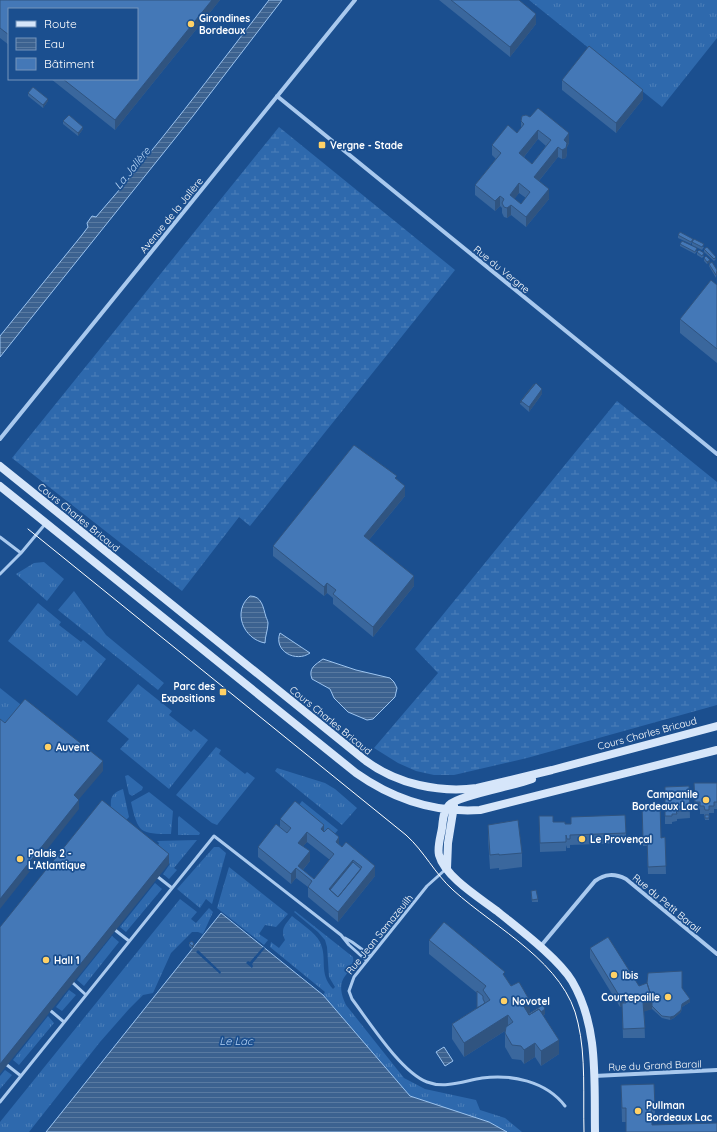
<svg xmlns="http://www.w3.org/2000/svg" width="717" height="1132" font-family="Quicksand,sans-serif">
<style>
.grass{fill:url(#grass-tufts)}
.wetland{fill:url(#wetland-marsh)}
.water{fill:url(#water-rules);stroke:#9cc4f0}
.pier{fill:#1b4f8f}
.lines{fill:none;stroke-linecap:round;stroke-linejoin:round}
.lane{stroke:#a9c9ee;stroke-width:3}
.street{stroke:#a9c9ee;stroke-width:4}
.secondary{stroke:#d6e6fa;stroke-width:8}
.tram{stroke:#fff;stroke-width:1}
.wall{fill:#3a679d;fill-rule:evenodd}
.shaded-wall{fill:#305480}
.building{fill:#4478b7;stroke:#305480;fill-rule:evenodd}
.poi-dot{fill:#ffd166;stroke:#1b4f8f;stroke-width:1.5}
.labels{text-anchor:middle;stroke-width:3.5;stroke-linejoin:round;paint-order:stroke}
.poi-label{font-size:10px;font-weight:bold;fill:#fff;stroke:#1b4f8f;text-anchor:start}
.street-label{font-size:10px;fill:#fff;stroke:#1b4f8f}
.water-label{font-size:11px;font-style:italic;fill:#b5d3f5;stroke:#1b4f8f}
</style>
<defs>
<pattern id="grass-tufts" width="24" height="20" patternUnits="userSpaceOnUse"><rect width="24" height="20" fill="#2e69ad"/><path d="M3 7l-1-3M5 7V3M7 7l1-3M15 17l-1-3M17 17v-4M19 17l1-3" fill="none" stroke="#4d80b9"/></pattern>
<pattern id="wetland-marsh" width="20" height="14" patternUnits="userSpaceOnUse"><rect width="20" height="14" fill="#2e69ad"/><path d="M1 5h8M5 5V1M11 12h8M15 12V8" fill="none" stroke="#4d80b9"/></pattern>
<pattern id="water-rules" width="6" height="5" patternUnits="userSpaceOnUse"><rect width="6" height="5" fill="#3c6290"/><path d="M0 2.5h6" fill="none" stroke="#597aa1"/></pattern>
</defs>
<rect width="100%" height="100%" fill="#1b4f8f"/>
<!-- grass -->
<path class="grass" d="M529 0H717V38L662 107Z
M44 562 64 579 47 601 16 574 34 563Z
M74 591 106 635 164 683 158 690 58 610Z
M38 603 61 622 59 625 81 642 83 640 106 659 77 696 8 641Z
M138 684 172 711 169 715 191 732 194 729 208 740 169 789 120 749 129 739 107 721Z
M0 688 25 708 0 728Z
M216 747 221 750 219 754 245 774 247 772 255 778 217 825 212 823 176 795Z
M277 768 325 783 335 789 357 808 342 825 275 771Z
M128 775 143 787 142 790 132 796 129 794 125 776Z
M123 789 129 817 126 820 111 807C110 796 113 793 123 789Z
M149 792 173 811 171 834C140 834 138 833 131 802Z
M302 801 338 830 332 837 296 809Z
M179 816 200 833 199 835H178V818Z
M197 840 174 868 177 870 169 879 163 874 170 864 155 853 159 843 157 841Z
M214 847H219L226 853 212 904 206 899 200 908 177 889Z
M229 867 288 914 276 927 265 925 259 934 268 940 264 945 217 908Z
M155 883 162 889 126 932 120 927Z
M180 899 197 912 191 919 196 923 209 908 213 912 203 934 198 932H192L171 953 153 993 143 995 129 1009 100 1042 29 1132H0V1122Z
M295 911 353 957C356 975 331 974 346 1005L404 1078 425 1089 476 1100 480 1110 505 1118 522 1132H507L489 1122 410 1096 323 995 325 992 270 947 271 942 279 948 285 940C280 929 285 925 292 916 300 923 315 932 320 942 328 959 318 973 333 989L335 987 329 977 327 947 325 940 318 932 294 912Z
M112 936 119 942 84 986 77 980Z
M69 990 76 995 62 1011 56 1007Z
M48 1016 54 1023 19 1065 13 1060Z
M5 1070 12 1075 0 1089V1076Z"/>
<!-- wetland -->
<path class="wetland" d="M279 127 455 270 250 526 239 517 182 591 12 458Z
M617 401 717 482V705L527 758 454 775H434L416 771 398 763 374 748 438 673 415 649Z"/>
<!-- water -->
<path class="water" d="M269 0H282L193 116 0 357V336L82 235 88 227 87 223 92 216 96 217C157 147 213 73 269 0Z
M250 596C262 596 263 607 266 617 267 619 268 622 268 623 268 630 265 636 265 643 243 639 232 611 250 596Z
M280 633 310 653C296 663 273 651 280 633Z
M323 659 356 670 390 678 394 682 397 688 395 697 373 719 367 720 348 712 334 698 330 689 312 679C308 668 315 665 323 659Z
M221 913 323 995 410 1096 489 1122 507 1132H46Z
M444 1047 453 1061 445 1066 436 1052Z"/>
<!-- pier -->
<path class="pier" d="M263 947 265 948 252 964 253 966 252 968 246 963 248 961 250 962Z
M198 950 221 972 220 974 196 952Z"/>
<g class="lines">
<!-- lane -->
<path class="lane" d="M0 537 21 553
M0 574 21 553 46 523
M446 869 427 886 354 977 349 991 352 999C370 1023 401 1072 427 1082 445 1089 464 1081 482 1078 511 1074 546 1081 565 1106
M158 877 172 888
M115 930 129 941
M345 938 352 942 371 956
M73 983 86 995
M51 1011 64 1022
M7 1065 21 1076
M0 1102 214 836 341 935 349 945 367 961"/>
<!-- street -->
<path class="street" d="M277 96 717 454
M0 439 355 0
M540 947 595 881C605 874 614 873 626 879L717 954
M594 1076 717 1070"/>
<!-- secondary -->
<path class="secondary" d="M0 466 366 761C397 784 439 793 477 788L552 770 717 726
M0 486 356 773C393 799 435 813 480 810L717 750
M532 779C515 786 459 795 449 805 443 811 443 820 442 828 441 835 437 847 439 855 445 877 480 898 497 911 519 929 558 958 572 981 599 1027 594 1081 595 1132
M447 868 448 843 454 806"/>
<!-- tram -->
<path class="tram" d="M28 529 406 835C424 851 435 874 453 890 496 929 566 963 578 1023 586 1056 583 1097 584 1132"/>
</g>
<!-- wall -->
<path class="wall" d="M0 0H220L115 130 51 79H137L9 9V45L0 38Z
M439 0H519L536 24 510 57Z
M562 80 643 99 616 133 562 90Z
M28 93 48 101 43 108 28 96Z
M63 121 83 129 78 136 63 124Z
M521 121 569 143 567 147V153L566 158 562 159 558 157 539 181 549 199 526 227 511 215 507 218 504 217 502 213V208L500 206 495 211 475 195V185L496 159 492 155V145L517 133 521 128ZM538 139 546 146 532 164 524 157ZM519 193 526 198 521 204 514 199Z
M678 235 693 239 691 244 678 238Z
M692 242 704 247 702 250 692 245Z
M680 244 697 251 695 254 680 246Z
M704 249 716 259 714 261 704 252Z
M697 252 704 256 702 258 697 255Z
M704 258 710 262 707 264 704 261Z
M709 264 717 270 716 278 709 266Z
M717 285V363L680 333V319Z
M542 394 529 412 520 404V402Z
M397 479 405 496 369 540 414 586 373 637 333 604V598L327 593 324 596 273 556V546Z
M717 783V809H714V813H709V820H705L704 814H700V809L695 810 694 791Z
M689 786 690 818 677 819V821L672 822V824H665V787Z
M642 805 661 838 665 837 666 874H648L647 846H643Z
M539 816 553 822 626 833V843L570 845V848H567L566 845V851L540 852Z
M280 819 324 832 375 876 338 922 308 897V887L296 878 291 884 258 857V847L280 828ZM307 842 330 860 314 879 303 870 310 861 303 846Z
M488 825 522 853V867L499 870V868L490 869 488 839Z
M531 893 538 899V902H532Z
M429 940 505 977 530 1013 545 1014 543 1016 559 1054 541 1066 535 1057 524 1064 521 1060 512 1059 505 1047V1031L464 1057 452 1039V1024L477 1008V993L429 954Z
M189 943 194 946 192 949 189 946Z
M590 948 639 986 682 988 690 1002 682 1007 681 1012 674 1018 670 1020 662 1018 652 1009 644 1011 645 1038H623L622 1006 620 1007 590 958Z
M621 1085 655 1107V1121H652V1125L717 1132H626V1122H622Z"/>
<!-- shaded-wall -->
<path class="shaded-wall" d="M212 0H220L115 130V120Z
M536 14V24L510 57V47Z
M643 90V99L616 133V123Z
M48 99V101L43 108V105Z
M83 127V129L78 136V133Z
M538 130V139L519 163V153Z
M569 133V143L567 147V153L566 158 562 159V150L564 140Z
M558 147V157L534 187V177Z
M519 183V193L510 205V195Z
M549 189V199L526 227V217Z
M500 196V206L495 211V201Z
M511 205V215L507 218V208Z
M710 260V262L707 264V262Z
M542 389V394L529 412V407Z
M405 486V496L364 546V536Z
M414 576V586L373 637V627Z
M327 583V593L324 596V587Z
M103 761V771L74 805V795Z
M79 800V809L0 909V899Z
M324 825V834L321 829Z
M307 832V842L298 852V843Z
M339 837V847L336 842Z
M310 851V861L301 872 298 866Z
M169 854V864L0 1074V1064Z
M353 860V870L333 895 329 889Z
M375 866V876L338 922V912Z
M296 868V878L291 884V874Z
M194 944V946L192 949V946Z
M624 995V1005L620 1007V997Z
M652 999V1009L643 1012V1002Z
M690 999V1002L682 1007 681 1012 674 1018 670 1020V1017L682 1004Z
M530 1001V1015L525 1018 523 1005Z
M545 1009V1014L527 1026V1021Z
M508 1015V1029L464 1057V1043Z
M559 1040V1054L541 1066V1051Z
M535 1043V1057L524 1064V1050Z"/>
<!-- building -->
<path class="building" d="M0 0H212L115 120 63 79H137V9H9V35L0 28Z
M451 0H519L536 14 510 47Z
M589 46 643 90 616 123 562 80Z
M33 87 48 99 43 105 28 93Z
M538 108 569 133 564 140 567 143 566 148 562 150 558 147 534 177 549 189 526 217 511 205 507 208 504 207 502 203 504 199 500 196 495 201 475 185 501 153 492 145 508 125 517 133 524 124 521 121 522 116 526 115 530 117ZM538 130 551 140 532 164 519 153ZM519 183 530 192 521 204 510 195Z
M69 115 83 127 78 133 63 121Z
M680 232 693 239 691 242 678 235Z
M694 239 704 244 702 247 692 242Z
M682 241 697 248 695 252 680 244Z
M707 247 716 257 714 259 704 249Z
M699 250 704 253 702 256 697 252Z
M706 256 710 260 707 262 704 258Z
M712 262 717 270 716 275 709 264Z
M711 280 717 285V349L680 319Z
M536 383 542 389 529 407 521 401Z
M534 384V385L521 401V403L520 402Z
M354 445 397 476 395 478 405 486 364 536 414 576 373 627 333 594 336 590 327 583 324 587 273 546Z
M25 699 103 761 74 795 79 800 0 899V719L5 723Z
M694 783H717V802H714V806H709V810H705L704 806H700V802H695Z
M689 786 690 811H676L677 814H672V816H665V787Z
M102 800 169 854 0 1064V927Z
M295 801 324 825 321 829 324 832 328 828 339 837 336 842 342 847 346 842 375 866 338 912 308 887 312 881 296 868 291 874 258 847 276 824 287 833 291 828 280 819ZM307 832 334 854 314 879 298 866 310 851 298 843ZM353 860 362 867 338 897 329 889Z
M660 804 661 838 665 837 666 866 648 867 647 839H643L642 805Z
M625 815 626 833 570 835V839H567L566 835V842L540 843 539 816H553V822H565V824H571V817Z
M705 815H709V818H705Z
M518 820 522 853 499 855V854L490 855 488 825Z
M353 862 361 869 338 897 330 890Z
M536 890 538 899 532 900 531 891Z
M444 922 505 972 503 974 511 986 519 982 530 1001 523 1005 529 1015 539 1009 559 1040 541 1051 535 1043 524 1050 521 1046 512 1045 505 1033 506 1027 513 1022 508 1015 464 1043 452 1024 490 1000 483 990 486 986 429 940Z
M608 937 639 986 647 983 652 999 643 1002 645 1028 623 1029 622 1003H626V998L624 995 620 997 590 948Z
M192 941 194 944 192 946 189 943Z
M682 971V988L690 999 682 1004 681 1010 674 1016 670 1017 662 1016 652 1006V999L647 983 648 973Z
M477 991 483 996V999L485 1003 477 1008Z
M543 1005 545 1009 541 1012 539 1009 529 1015 528 1014Z
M654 1084 655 1107H651L652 1125 717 1123V1132H626V1108H622L621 1085Z"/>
<!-- markers -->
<g class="poi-dot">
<circle cx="191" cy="24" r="4"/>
<rect x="318" y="141" width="8" height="8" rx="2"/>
<rect x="219" y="688" width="8" height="8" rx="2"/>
<circle cx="48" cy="747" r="4"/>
<circle cx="706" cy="800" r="4"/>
<circle cx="582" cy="839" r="4"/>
<circle cx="20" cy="859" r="4"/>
<circle cx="46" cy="960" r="4"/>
<circle cx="614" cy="975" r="4"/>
<circle cx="668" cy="997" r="4"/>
<circle cx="504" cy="1001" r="4"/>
<circle cx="638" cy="1111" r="4"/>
</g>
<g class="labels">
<!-- poi labels -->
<g class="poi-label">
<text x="199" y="22">Girondines<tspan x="199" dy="12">Bordeaux</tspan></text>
<text x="330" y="149">Vergne - Stade</text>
<text x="215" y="690" text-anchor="end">Parc des<tspan x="215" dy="12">Expositions</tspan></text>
<text x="56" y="751">Auvent</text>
<text x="698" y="798" text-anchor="end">Campanile<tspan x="698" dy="12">Bordeaux Lac</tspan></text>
<text x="590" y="843">Le Provençal</text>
<text x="28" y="857">Palais 2 -<tspan x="28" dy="12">L'Atlantique</tspan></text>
<text x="54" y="964">Hall 1</text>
<text x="622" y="979">Ibis</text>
<text x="660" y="1001" text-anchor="end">Courtepaille</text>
<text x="512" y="1005">Novotel</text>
<text x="646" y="1109">Pullman<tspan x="646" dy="12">Bordeaux Lac</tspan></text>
</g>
<!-- street labels -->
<g class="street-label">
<text transform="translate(171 215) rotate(-51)" y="4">Avenue de la Jallère</text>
<text transform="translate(502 269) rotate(39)" y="4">Rue du Vergne</text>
<text transform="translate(79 517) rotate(39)" y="4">Cours Charles Bricaud</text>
<text transform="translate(331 720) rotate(39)" y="4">Cours Charles Bricaud</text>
<text transform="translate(647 733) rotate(-15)" y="4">Cours Charles Bricaud</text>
<text transform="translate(667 903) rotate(40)" y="4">Rue du Petit Barail</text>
<text transform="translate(379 934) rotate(-51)" y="4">Rue Jean Samazeuilh</text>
<text transform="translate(655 1065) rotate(-2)" y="4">Rue du Grand Barail</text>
</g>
<!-- water labels -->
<g class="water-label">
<text transform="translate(132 168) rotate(-51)" y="4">La Jallère</text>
<text x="236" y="1045">Le Lac</text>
</g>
</g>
<!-- legend -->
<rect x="8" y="8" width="130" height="72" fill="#1b4f8f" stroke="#7695bc"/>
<rect x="16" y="21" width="20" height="6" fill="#d6e6fa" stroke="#7695bc"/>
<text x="44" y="28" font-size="12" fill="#ffffff">Route</text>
<rect x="16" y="38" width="20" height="12" fill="url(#water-rules)" stroke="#7695bc"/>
<text x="44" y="48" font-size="12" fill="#ffffff">Eau</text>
<rect x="16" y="58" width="20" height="12" fill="#4478b7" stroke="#7695bc"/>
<text x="44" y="68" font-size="12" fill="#ffffff">Bâtiment</text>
</svg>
